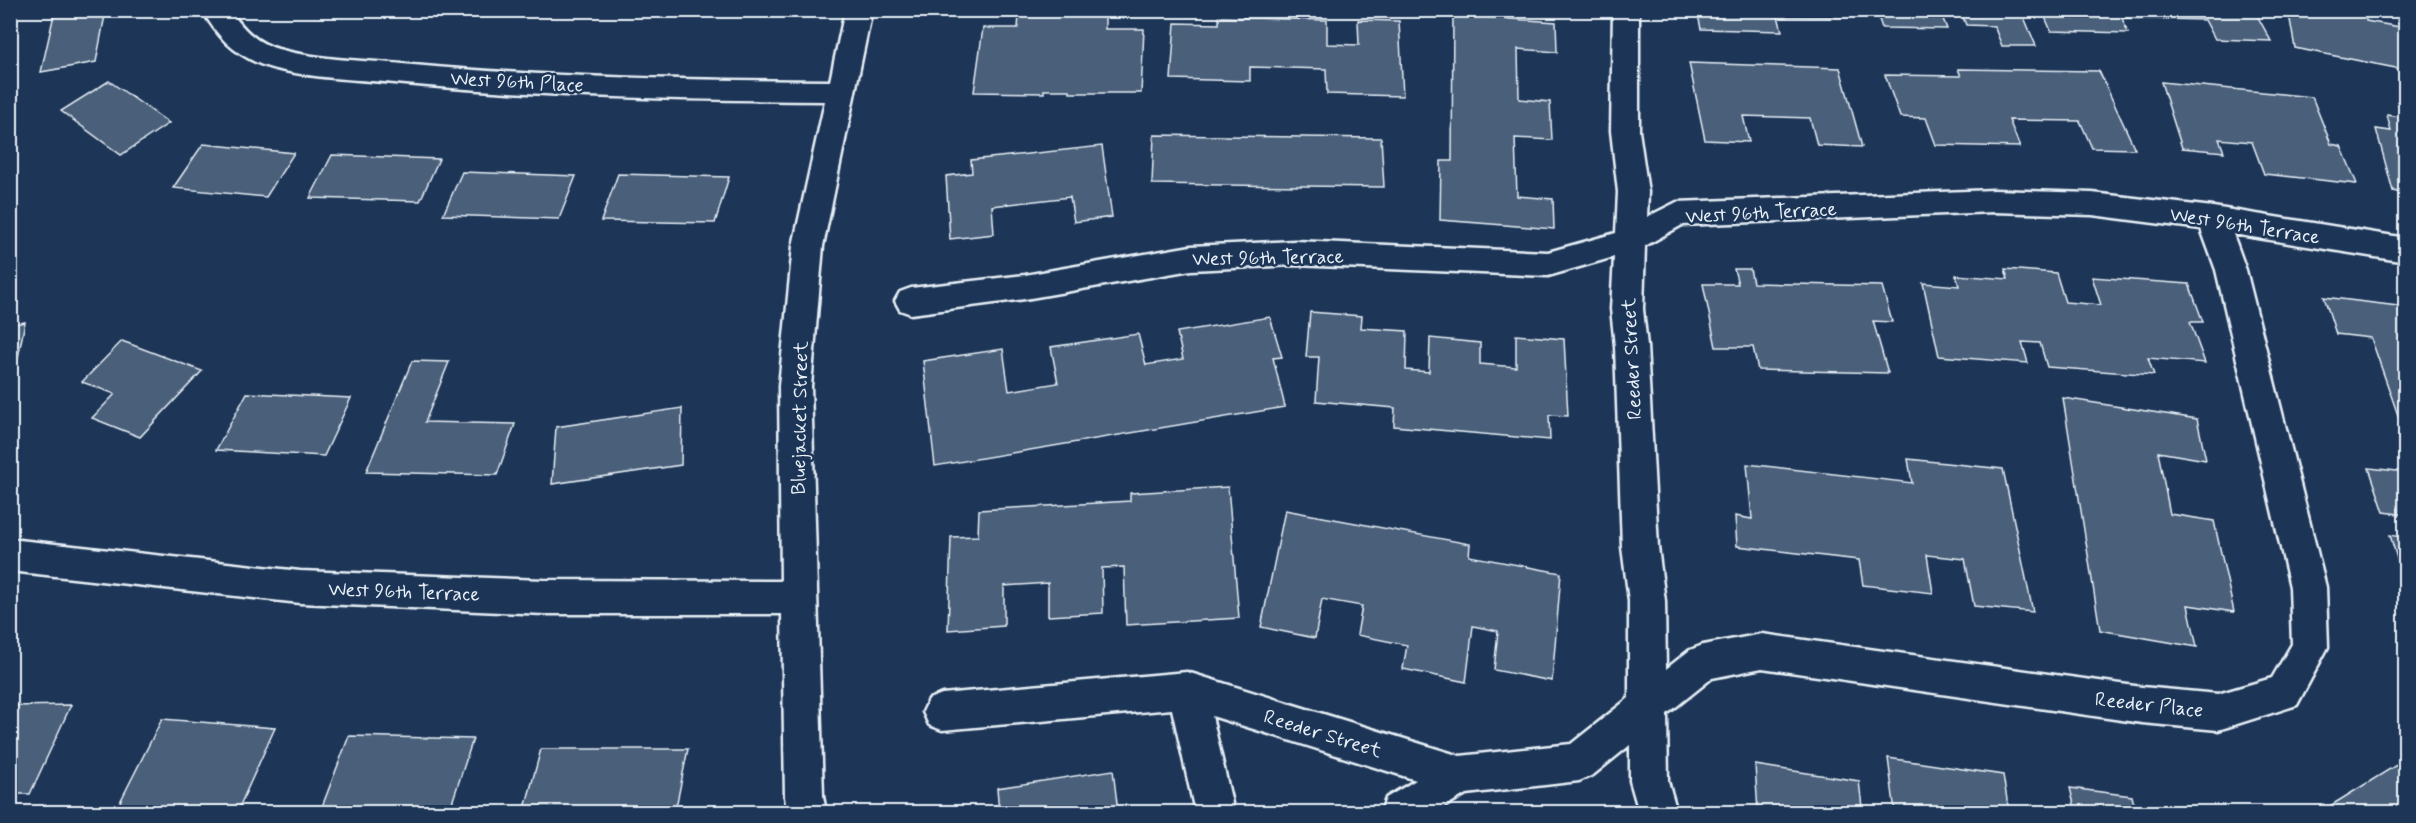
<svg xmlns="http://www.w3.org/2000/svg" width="2416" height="823" font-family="Mynerve,sans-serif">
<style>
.building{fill:#495e7a;stroke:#e8f1f8;stroke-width:1.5}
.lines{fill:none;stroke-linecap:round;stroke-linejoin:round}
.minor-casing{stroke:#e8f1f8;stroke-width:5}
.minor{fill:#1d3557;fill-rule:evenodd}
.labels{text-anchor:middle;stroke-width:5;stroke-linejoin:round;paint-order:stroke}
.street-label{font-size:20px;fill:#e8f1f8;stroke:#1d3557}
</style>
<rect width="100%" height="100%" fill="#1d3557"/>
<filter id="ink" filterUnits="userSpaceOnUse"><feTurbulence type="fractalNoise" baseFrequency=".0167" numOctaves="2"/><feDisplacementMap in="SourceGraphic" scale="12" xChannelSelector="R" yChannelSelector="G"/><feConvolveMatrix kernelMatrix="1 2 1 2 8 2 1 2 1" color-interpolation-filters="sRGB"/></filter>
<g filter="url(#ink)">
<!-- building -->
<path class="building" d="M55 10H106L96 62 41 72Z
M536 10H629L628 13 534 14Z
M1697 10H1840L1843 17 1778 16 1782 31 1701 29Z
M1876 10H2021L2036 46H2002L1994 26 1966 25 1961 12 1940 11 1947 29 1882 28Z
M2042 10H2254L2271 41 2215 39 2205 20 2122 18 2128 33 2051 31Z
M2279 10H2364L2366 21 2400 27 2396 10H2406V70L2295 48 2289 14Z
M1453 15 1556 22 1557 52 1518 49 1519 99 1550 102 1552 140 1515 138 1517 196 1553 199 1554 229 1440 220 1441 161H1452Z
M1019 16H1105V29H1144L1141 93H1070V90H1044V93L974 92 983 28H1018Z
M1219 17 1327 20V44L1359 45 1358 20 1399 21 1403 96 1327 94 1326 69 1250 67V81L1171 79 1175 23 1219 24Z
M1689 63 1840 68 1862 147 1817 145 1810 118 1743 116 1749 142 1705 140Z
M1958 69 2099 71 2135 149 2092 148 2080 121 2009 120 2020 147 1936 145 1926 118 1900 117 1885 75 1961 76Z
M109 81 169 123 121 155 61 111Z
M2161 82 2312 97 2331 144 2341 146 2357 184 2264 174 2252 142 2219 139 2224 152 2182 148Z
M2387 115 2406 118V194L2393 191 2376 129 2391 131Z
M1154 135 1381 138 1384 187 1152 184Z
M203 144 294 153 266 197 173 188Z
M1102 146 1112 217 1074 222 1070 197 992 206 994 234 950 239 946 176 972 173 971 160Z
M332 155 439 159 420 201 310 198Z
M462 172 576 176 559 219 443 215Z
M618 174 729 177 715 223 601 221Z
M1734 269H1750L1753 283 1882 286 1892 322 1873 321 1888 373 1758 370 1753 347H1716L1703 284H1738Z
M2005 269 2056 273 2065 302 2101 305 2092 277 2189 284 2203 322H2190L2205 363 2148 358 2154 375 2047 367 2040 343 2022 342 2028 363 1939 356 1923 283 1959 286 1956 275 2008 279Z
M2324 297 2406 307V438L2371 338 2336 334Z
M1310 312 1362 316 1361 328 1407 331 1406 370 1429 372 1430 338 1480 343V364L1516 367V335L1564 339 1568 416 1549 415 1550 440 1394 426 1395 408 1316 401 1319 357H1306Z
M1270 317 1282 357 1273 358 1285 407 935 466 923 361 1003 349 1009 391 1058 383 1051 347 1138 334 1146 365 1183 359 1177 332Z
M25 322 13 383H10V325Z
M122 341 202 371 140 437 92 418 115 394 82 382Z
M412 361 449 362 425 422 515 424 497 475 366 472Z
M247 393 351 398 324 456 216 450Z
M2063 398 2197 419 2206 460 2158 452 2170 514 2214 521 2234 612 2188 605 2197 647 2100 630Z
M682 408 681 465 552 484 556 427Z
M1908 459 2003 469 2033 612 1974 606 1965 559 1927 555 1933 593 1863 585 1859 560 1737 546 1735 516 1752 519 1747 464 1912 483Z
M2369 468 2406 472V515L2384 512Z
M1228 487 1239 618 1126 625 1124 567 1102 568 1103 613 1048 616V583L1004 586V626L948 630 951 537 978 536 979 510 1130 501V493Z
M1285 510 1470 544 1469 556 1561 573 1552 681 1494 670 1498 631 1473 626 1466 682 1403 669 1407 645 1357 635 1362 606 1322 599 1315 638 1261 627Z
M2390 535 2406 538V583L2404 582Z
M71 705 30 794H10L11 706Z
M162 719 275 728 237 812 118 806Z
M349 736 473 739 449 812H320Z
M541 749H688L675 812H524Z
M1888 758 2003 775 2009 812H1758L1755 765 1859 781 1862 807 1895 812Z
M2406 759V812H2336L2330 806Z
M1113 770 1118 812H999L997 788Z
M2070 788 2132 796 2136 812H2076Z"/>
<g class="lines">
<defs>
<path id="minor" d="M202 10H230C243 29 255 42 278 49 321 61 369 60 413 65 552 78 691 80 830 81L845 10H872L823 246 811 386 823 796 826 812H787L785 796 782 614H544L300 603 10 571V539L300 571 544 580 781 581 779 386 793 246 825 101C681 100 539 97 395 83 357 79 295 78 260 64 232 52 218 37 202 10Z
M1613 10H1639V131L1648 192 1647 217 1677 202 1994 190 2092 193 2213 207 2406 238V262L2233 234 2246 270 2326 587 2328 647 2297 705 2218 730 2142 723 1762 668 1712 678 1667 714 1668 781 1677 812H1639L1630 781V745L1593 775 1579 781 1466 794 1435 812H1381L1386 798 1416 780 1212 716 1234 812H1195L1172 709 942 730 929 725 923 712 929 699 942 694 1187 672 1460 756 1571 744 1629 698V601L1622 547 1615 346 1611 309 1614 257 1548 276 1295 265 1191 270 1025 299 911 314 900 310 895 301 900 292 911 288 1025 275 1191 246 1295 241 1548 252 1616 233 1618 192 1611 131ZM1994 212 2092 215 2201 229 2216 270 2290 587 2292 644 2272 678 2218 694 2142 687 1762 634 1703 645 1690 650 1666 669 1665 601 1658 547 1647 346 1643 309 1645 246 1682 225Z"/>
</defs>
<!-- minor casing -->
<use href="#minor" class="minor-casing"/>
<!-- minor -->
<use href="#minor" class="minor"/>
</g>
</g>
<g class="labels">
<!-- street labels -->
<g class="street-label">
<text transform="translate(517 81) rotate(3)" y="7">West 96th Place</text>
<text transform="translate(1761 212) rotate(-3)" y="7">West 96th Terrace</text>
<text transform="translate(2245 225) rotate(9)" y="7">West 96th Terrace</text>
<text transform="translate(1268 257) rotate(-1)" y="7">West 96th Terrace</text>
<text transform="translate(1631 359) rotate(-93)" y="7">Reeder Street</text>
<text transform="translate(799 418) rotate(-89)" y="7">Bluejacket Street</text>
<text transform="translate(404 591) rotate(2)" y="7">West 96th Terrace</text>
<text transform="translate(2149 704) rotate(6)" y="7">Reeder Place</text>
<text transform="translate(1323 733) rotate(17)" y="7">Reeder Street</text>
</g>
</g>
<!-- margin -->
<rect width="2416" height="823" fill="none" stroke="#1d3557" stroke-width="36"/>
<rect x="18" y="18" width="2380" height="787" fill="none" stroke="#e8f1f8" stroke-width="2" filter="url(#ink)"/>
</svg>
